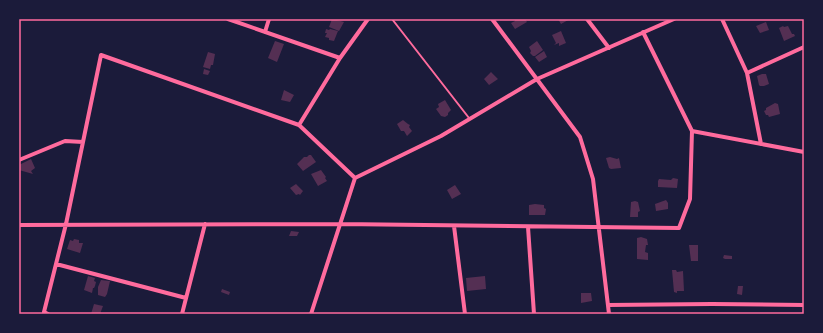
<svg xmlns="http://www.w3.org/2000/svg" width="823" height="333" font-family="Barlow,sans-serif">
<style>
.building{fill:#542f53}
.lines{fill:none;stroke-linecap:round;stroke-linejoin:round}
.service{stroke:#ff6b9d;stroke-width:2}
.minor{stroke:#ff6b9d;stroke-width:4}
.neatline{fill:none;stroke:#ff6b9d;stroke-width:1.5}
</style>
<rect width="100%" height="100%" fill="#1b1b3a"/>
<!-- building -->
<path class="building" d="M332 19H337V20L344 22 339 31 329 27Z
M515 19H525L527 22 515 29 511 23 515 21Z
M558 19H570L561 24Z
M766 22 769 30 760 33 756 26Z
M783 26 784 27 788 26 792 34H794L795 36 784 41 779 28Z
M326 29 329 30 330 29 338 31 334 41 329 40V38L325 37 327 33H325Z
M561 31 566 43 559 46V43L554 45 556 43 552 35Z
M275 41 284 44 277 62 268 58Z
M537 41 543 50 535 56H533L530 53 531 51 529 47Z
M544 51 547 57 539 62 535 57Z
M208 52 215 54 213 65H211L210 69 203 67Z
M204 69 210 71 208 75 203 74Z
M491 72 498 79 489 85 484 79Z
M762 74H766L769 84 764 86H760L759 85 757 76Z
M284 90 294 95 290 102 281 100Z
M445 100 451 110 448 113V115L445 117 441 116 436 109 439 107 438 104Z
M775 103 778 104 780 114 769 117 768 115H766L764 111 766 110V108Z
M403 120 408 124 410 125 409 127 412 131 407 136 404 131H401L397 124Z
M309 155H311L316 162 303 171 297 164 304 157H307Z
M610 157 617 159 619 158 621 168 611 169 609 168 606 158Z
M31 159 35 168 31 171 33 174 19 170V165Z
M321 170 326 177 325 178 327 181 318 186 311 174Z
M673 178 678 179 677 188 658 187V181L659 179 671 180Z
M296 184 303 191 300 195 299 194 296 195 290 188Z
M455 185 461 194 452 199 447 190Z
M666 200 668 203V209L656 211 655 204Z
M635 201 638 202 640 211 638 212V217H630L631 202Z
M535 204 544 205V208L546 209 545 215H529V205Z
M291 231 299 232 297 236H289Z
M641 237 647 239 648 245H646L645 252 648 253V260L637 259V238Z
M74 239 79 240V243H83L80 253 67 249 70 240 73 241Z
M689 245H698V261H691Z
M724 255 732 256V259H725L723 258Z
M672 270H676L677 272 683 271 684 291H677V293L674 292Z
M88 276 95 278 94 281 96 282 95 286 94 288H93L92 293 84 290Z
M485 276 486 289 467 291 466 278Z
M101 280 110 281 107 294 105 297 98 295V287Z
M738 286H743L742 295 737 294Z
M222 289 230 292 229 295 221 292Z
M581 293H591L592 301 581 303Z
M94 304 103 306 100 314H91Z"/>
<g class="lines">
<!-- service -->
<path class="service" d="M392 19 469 118"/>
<!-- minor -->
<path class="minor" d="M228 19 340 58
M492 19 580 137 593 179 609 314
M587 19 609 48
M722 19 747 73 761 144
M265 32 269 19
M747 73 804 47
M299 125 340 58 368 19
M692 131 804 152
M19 160 65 141 83 142
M19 225 340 224 679 228 690 199 692 131 643 32
M454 226 465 314
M528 227 534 314
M56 264 186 298
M608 305 712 304 804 305
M48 314 44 312 66 224 101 55 299 125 355 178
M182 314 205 224
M311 314 355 178 441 136 537 79 674 19"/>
</g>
<!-- border -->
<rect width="823" height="333" fill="none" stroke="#1b1b3a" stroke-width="40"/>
<rect x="20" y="20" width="783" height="293" class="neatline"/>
</svg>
